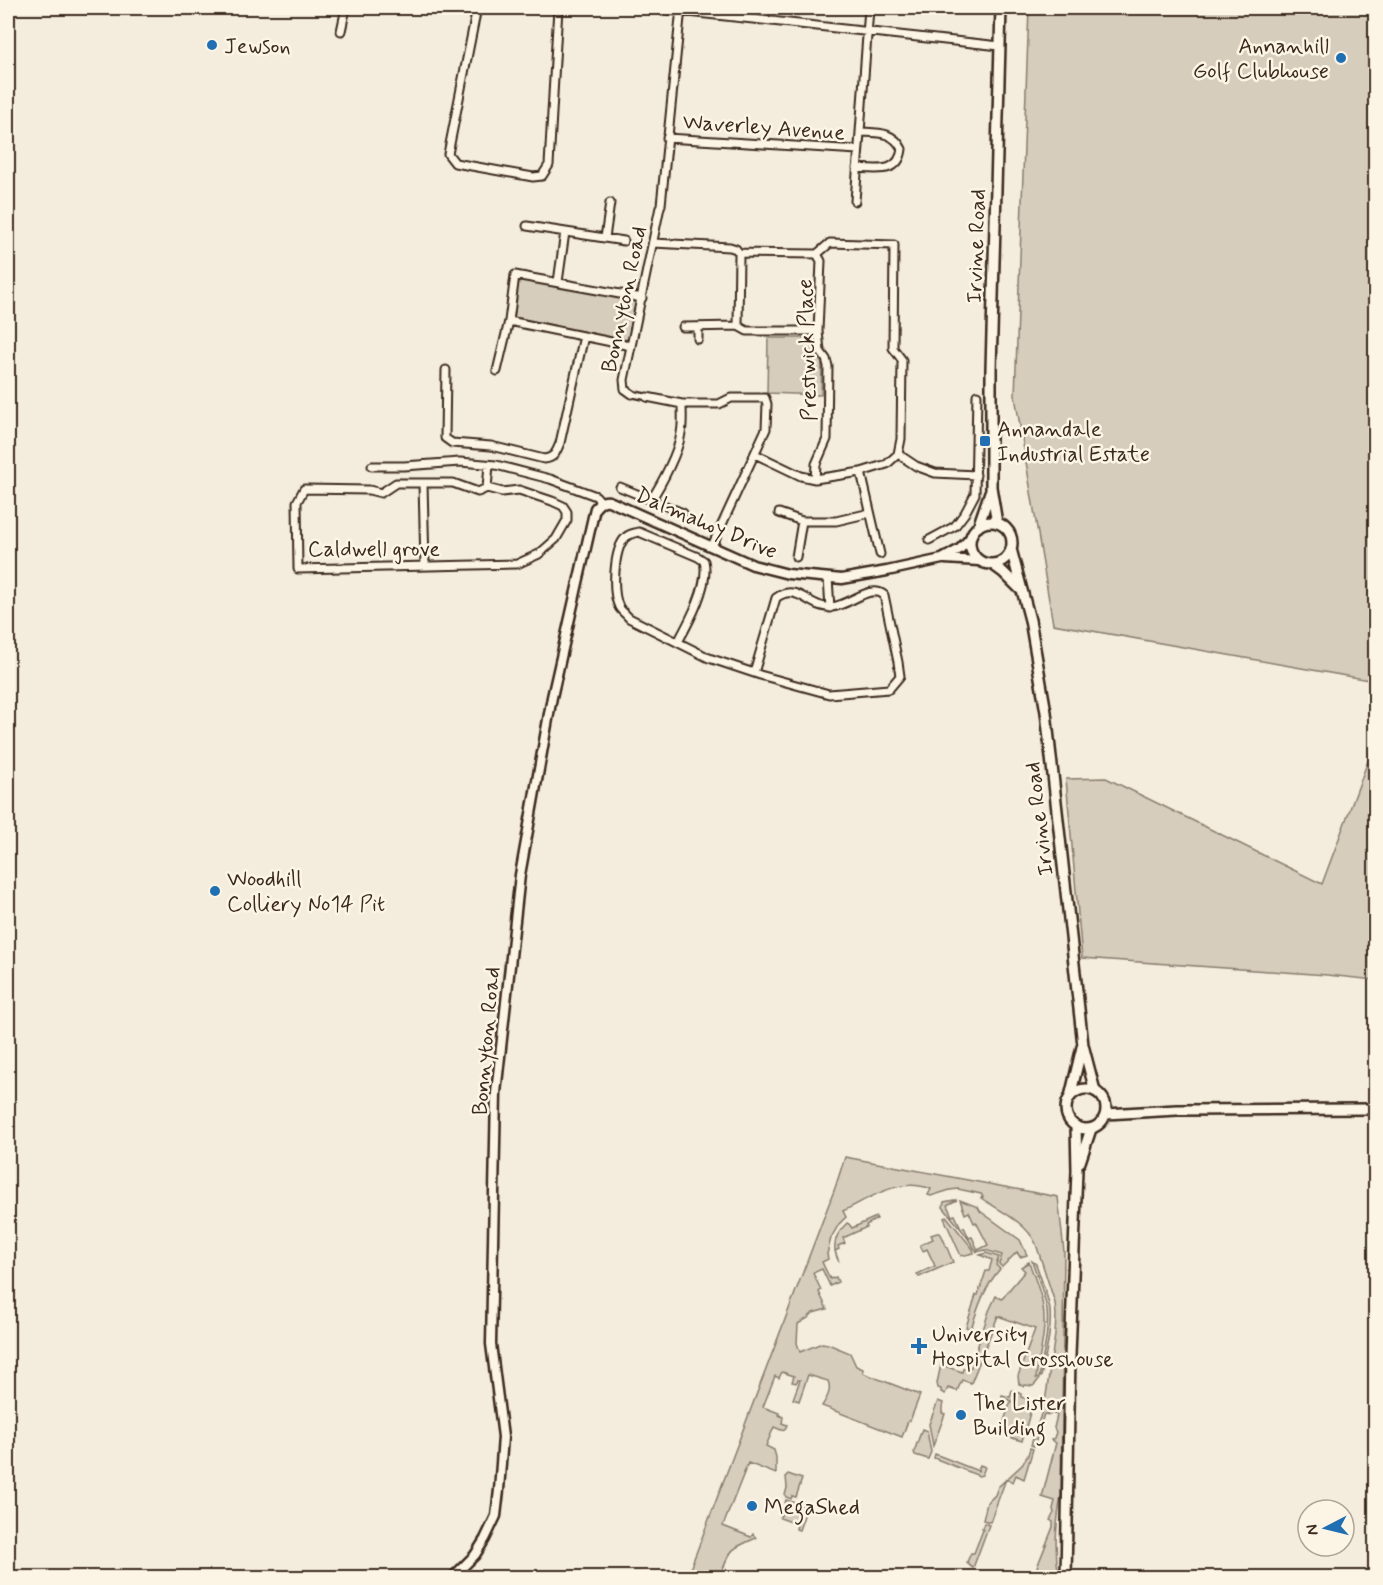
<svg xmlns="http://www.w3.org/2000/svg" width="1383" height="1585" font-family="Mynerve,sans-serif">
<style>
.green{fill:#d6cdbd;stroke:#887c6e;stroke-width:1.5}
.lines{fill:none;stroke-linecap:round;stroke-linejoin:round}
.pedestrian-casing{stroke:#3b2a1e;stroke-width:9}
.minor-casing{stroke:#3b2a1e;stroke-width:11}
.tertiary-casing{stroke:#3b2a1e;stroke-width:13}
.secondary-casing{stroke:#3b2a1e;stroke-width:14}
.pedestrian{stroke:#fcf5e5;stroke-width:4.5}
.minor{stroke:#fcf5e5;stroke-width:7}
.tertiary{stroke:#fcf5e5;stroke-width:8}
.secondary{stroke:#fcf5e5;stroke-width:9}
.poi-dot{fill:#1f6fb2;stroke:#fcf5e5;stroke-width:2}
.labels{text-anchor:middle;stroke-width:5;stroke-linejoin:round;paint-order:stroke}
.poi-label{font-size:22px;fill:#3b2a1e;stroke:#fcf5e5;text-anchor:start}
.street-label{font-size:22px;fill:#3b2a1e;stroke:#fcf5e5}
</style>
<rect width="100%" height="100%" fill="#f4eddd"/>
<filter id="ink" filterUnits="userSpaceOnUse"><feTurbulence type="fractalNoise" baseFrequency=".0167" numOctaves="2"/><feDisplacementMap in="SourceGraphic" scale="12" xChannelSelector="R" yChannelSelector="G"/><feConvolveMatrix kernelMatrix="1 2 1 2 8 2 1 2 1" color-interpolation-filters="sRGB"/></filter>
<g filter="url(#ink)">
<!-- green -->
<path class="green" d="M1029 8H1375V681L1053 624 1015 396Z
M522 280 633 301 637 306 628 338 625 340 514 317 518 283Z
M768 338H808L812 340 814 354 822 363 821 395 767 393Z
M1375 742V980L1327 975 1082 958 1066 779 1106 778 1322 884Z
M845 1157 1058 1197 1064 1252 1061 1496C1056 1525 1054 1548 1059 1577H1033L1053 1527V1522L1050 1520 1054 1513 1053 1509 1055 1501 1042 1497 1056 1443 1051 1440 1054 1438 1056 1432 1054 1428 1057 1415 1051 1413 1050 1415 1044 1414 1034 1446 1031 1445 1045 1402 1055 1335 1056 1315 1055 1303 1036 1244C1026 1222 1000 1211 981 1198L983 1197 981 1194 958 1189 950 1190 931 1196 928 1195 931 1189C899 1177 872 1197 843 1211L846 1217 839 1224 831 1238 827 1254 828 1259 822 1262 830 1279 836 1277 838 1282 830 1286 822 1269 813 1273 821 1290 819 1292 827 1309 813 1313 808 1318 798 1324 797 1343 800 1352 822 1343 828 1344 850 1353 856 1366 863 1369V1373L920 1395 910 1421H908L902 1437 822 1406C827 1398 832 1390 828 1381L808 1375 799 1401 793 1399 800 1380H798L796 1383 792 1382 794 1376 782 1372 779 1378 775 1376 763 1407 779 1413V1415L783 1417 782 1423 787 1425 785 1429 781 1430 774 1427 766 1446 774 1450 776 1457V1474L748 1463 723 1526 751 1537 753 1534 756 1538C728 1550 731 1549 720 1577H687L835 1188Z
M954 1200H957L947 1205 952 1216 955 1215 961 1228 964 1227 969 1238 972 1237 978 1250 988 1245 976 1222 974 1223 969 1212 965 1214 960 1200 978 1207 980 1211 1020 1240 1027 1255 1020 1257 1017 1252 1002 1267 999 1264 1002 1255 985 1250 977 1252 965 1234 943 1207 944 1202Z
M876 1217 877 1219 866 1225 867 1227 843 1238 845 1243 838 1246 839 1249 835 1251 839 1262C831 1247 835 1234 847 1223L849 1224 852 1228Z
M947 1217 973 1249 974 1253 961 1256 944 1218Z
M937 1233H940L942 1236 953 1262 919 1277 917 1274 935 1266 927 1249 923 1251 920 1245 933 1239 931 1235Z
M986 1253 999 1257 996 1265 1000 1269C985 1286 978 1307 971 1329L966 1327 976 1295H978L986 1271H989L992 1260 980 1255Z
M1032 1261 1036 1264C1041 1279 1048 1295 1050 1310 1052 1332 1045 1356 1041 1377H1039C1043 1355 1049 1333 1047 1311 1045 1294 1037 1277 1032 1261Z
M1029 1262C1034 1277 1041 1292 1043 1307 1047 1330 1039 1356 1036 1378L1039 1379 1037 1382 1033 1386 1025 1385 1024 1387 1019 1384 1018 1376 1035 1329 998 1316 971 1383 962 1380 957 1391 948 1388 945 1394 941 1392V1389L938 1388 937 1383 942 1360 946 1361 945 1366 962 1372 963 1369 971 1367 989 1311 996 1296 1002 1299 1009 1290 1025 1271 1021 1267Z
M1012 1390 1021 1394V1397L1030 1400 1032 1406 1022 1441 1000 1434 1002 1428 1006 1425 1004 1421 1011 1401 1002 1397V1395L1010 1397Z
M938 1401 943 1403 942 1408V1413L945 1414 933 1446 929 1424Z
M922 1429 927 1431 931 1452 928 1459 915 1455 914 1452Z
M1030 1448 1033 1449 1024 1479 1016 1475 1013 1482 1006 1479 990 1522 983 1520 987 1503 995 1495 998 1487 1022 1465 1028 1455Z
M935 1454 978 1471 980 1465 985 1467 982 1475 979 1476 934 1458Z
M788 1474 802 1479 796 1497 792 1496 791 1499 786 1497 785 1495 787 1488 786 1476Z
M786 1500 807 1507 799 1530 796 1529 797 1524 780 1518Z
M984 1523 989 1525 973 1568 970 1566 967 1562 971 1553H974L983 1530 982 1528Z"/>
<g class="lines">
<defs>
<path id="pedestrian" d="M632 394 647 397"/>
<path id="minor" d="M477 8 448 154 455 163 533 177 542 176 549 165 558 8
M651 8 1000 46
M341 31 346 8
M667 138 858 150
M857 168C877 169 899 174 902 149 893 131 878 133 860 132
M855 201 869 8
M661 205 681 8
M527 226 624 241
M605 238 610 203
M653 243 730 247 736 249 739 253
M739 253 817 254 830 243 894 245 893 348 902 360 901 439 898 454 887 464 861 472 815 479 801 476 755 454
M739 253 738 326 747 331H818
M558 282 565 232
M509 321 631 346
M683 327 738 326
M698 339V327
M446 370 445 438 452 443 491 446 544 459C554 458 556 453 560 443L584 336
M497 371 509 321 515 275 642 298
M632 394 625 389 624 380 660 207
M647 397 682 404H719L731 398H765L767 404 766 429 712 546
M898 454 916 466 935 473 976 475
M372 466H404L460 462 496 465 550 479 596 496 601 502
M861 472 880 554
M815 479 816 464 827 439 828 366 826 359 820 351 818 331 821 261 817 254
M423 483 425 566
M620 487 683 513
M487 488 478 492 453 483H396L381 493 369 490 304 489 297 502 298 569 517 564 539 554 556 539 567 520V512L563 506 552 501 519 490 502 492 487 488 489 465
M651 500C661 485 679 451 681 433 683 424 682 414 682 404
M779 513 802 521H836L870 513
M929 540 955 526 965 513 975 494 977 395
M796 557 802 521
M828 578 830 608
M678 642C689 622 710 584 704 561L698 557 639 532C634 533 629 534 626 537 613 549 612 593 619 607 621 611 626 614 629 618L709 658 760 675 829 694 889 689 900 676 898 662 884 595C870 584 850 605 832 607 810 610 797 581 776 598L754 673"/>
<path id="tertiary" d="M945 559 979 561
M452 1578 475 1555 485 1539 496 1516 499 1490 503 1437 491 1344 496 1093 520 875 552 697 595 508C600 503 602 500 609 501L753 565 788 574 842 579 887 571 942 559 960 549 971 537"/>
<path id="secondary" d="M970 543a21 21 0 1 1 42 0a21 21 0 1 1-42 0Z
M997 523 991 487V369L1001 8
M978 527 990 492
M1011 549 1030 620 1046 712 1083 1045 1095 1091
M992 564 1003 572 1021 590
M1066 1109a20 20 0 1 1 40 0a20 20 0 1 1-40 0Z
M1070 1097 1082 1047
M1106 1114 1177 1110 1376 1109
M1080 1162 1091 1129
M1066 1578 1070 1356 1077 1170 1076 1126"/>
</defs>
<!-- pedestrian casing -->
<use href="#pedestrian" class="pedestrian-casing"/>
<!-- minor casing -->
<use href="#minor" class="minor-casing"/>
<!-- tertiary casing -->
<use href="#tertiary" class="tertiary-casing"/>
<!-- secondary casing -->
<use href="#secondary" class="secondary-casing"/>
<!-- pedestrian -->
<use href="#pedestrian" class="pedestrian"/>
<!-- minor -->
<use href="#minor" class="minor"/>
<!-- tertiary -->
<use href="#tertiary" class="tertiary"/>
<!-- secondary -->
<use href="#secondary" class="secondary"/>
</g>
</g>
<!-- markers -->
<g class="poi-dot">
<circle cx="212" cy="45" r="6"/>
<circle cx="1341" cy="58" r="6"/>
<rect x="979" y="435" width="12" height="12" rx="3"/>
<circle cx="215" cy="891" r="6"/>
<path d="M916 1337h6v6h6v6h-6v6h-6v-6h-6v-6h6z"/>
<circle cx="961" cy="1415" r="6"/>
<circle cx="752" cy="1506" r="6"/>
</g>
<g class="labels">
<!-- poi labels -->
<g class="poi-label">
<text x="224" y="53">Jewson</text>
<text x="1329" y="53" text-anchor="end">Annanhill<tspan x="1329" dy="25">Golf Clubhouse</tspan></text>
<text x="997" y="436">Annandale<tspan x="997" dy="25">Industrial Estate</tspan></text>
<text x="227" y="886">Woodhill<tspan x="227" dy="25">Colliery No14 Pit</tspan></text>
<text x="932" y="1341">University<tspan x="932" dy="25">Hospital Crosshouse</tspan></text>
<text x="973" y="1410">The Lister<tspan x="973" dy="25">Building</tspan></text>
<text x="764" y="1514">MegaShed</text>
</g>
<!-- street labels -->
<g class="street-label">
<text transform="translate(764 126) rotate(4)" y="8">Waverley Avenue</text>
<text transform="translate(975 246) rotate(-88)" y="8">Irvine Road</text>
<text transform="translate(623 299) rotate(-78)" y="8">Bonnyton Road</text>
<text transform="translate(806 350) rotate(-92)" y="8">Prestwick Place</text>
<text transform="translate(707 522) rotate(23)" y="8">Dalmahoy Drive</text>
<text x="374" y="556">Caldwell grove</text>
<text transform="translate(1038 819) rotate(-97)" y="8">Irvine Road</text>
<text transform="translate(485 1041) rotate(-85)" y="8">Bonnyton Road</text>
</g>
</g>
<!-- margin -->
<rect width="1383" height="1585" fill="none" stroke="#fcf5e5" stroke-width="30"/>
<rect x="15" y="15" width="1353" height="1555" fill="none" stroke="#3b2a1e" stroke-width="2" filter="url(#ink)"/>
<!-- north arrow -->
<g transform="translate(1326 1528) rotate(263)"><circle r="28" fill="#fcf5e5" stroke="#afa495" stroke-width="1.5"/>
<path d="M0-4.5L10 22L0 15L-10 22Z" fill="#1f6fb2"/>
<text y="-9" font-size="16" font-weight="bold" text-anchor="middle" fill="#3b2a1e">N</text>
</g>
</svg>
